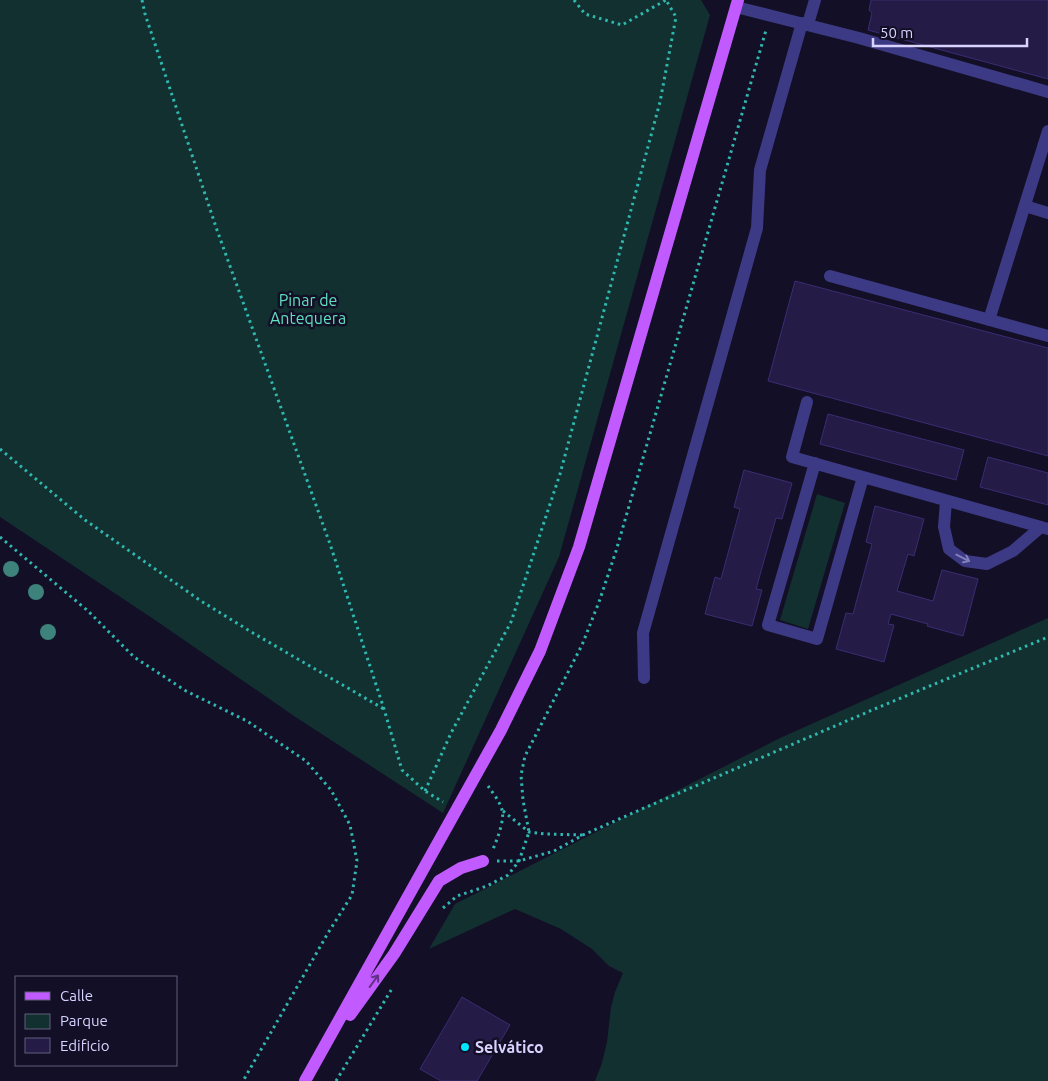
<svg xmlns="http://www.w3.org/2000/svg" width="1048" height="1081" font-family="Ubuntu,sans-serif">
<style>
.green{fill:#12302f}
.building{fill:#241b47;stroke:#3b2d73}
.lines{fill:none;stroke-linecap:round;stroke-linejoin:round}
.path{stroke:#2fb8b0;stroke-width:3;stroke-dasharray:2.5 4;stroke-linecap:butt}
.minor{stroke:#3d3a85;stroke-width:12}
.major{stroke:#c25bff;stroke-width:12}
.tree{fill:#3d827b}
.oneway{stroke:#837fbc}
.oneway2{stroke:#623188}
.poi-dot{fill:#00e5ff;stroke:#130f26;stroke-width:2}
.labels{text-anchor:middle;stroke-width:5;stroke-linejoin:round;paint-order:stroke}
.park-label{font-size:16px;fill:#5fe0c0;stroke:#130f26}
.poi-label{font-size:16px;font-weight:bold;fill:#d9d4ff;stroke:#130f26;text-anchor:start}
</style>
<rect width="100%" height="100%" fill="#130f26"/>
<!-- green -->
<path class="green" d="M0 0H701L710 15 559 557 443 813 294 716 155 620 0 517Z
M817 494 845 503 808 629 780 620Z
M1048 618V1081H595L602 1063 607 1042 611 1007 615 992 623 973 609 966 592 949 561 929 515 909 429 949 455 904 780 738Z"/>
<!-- building -->
<path class="building" d="M871 0H1048V79L868 30 872 13 869 10Z
M795 281 1048 348V456L768 381Z
M828 414 964 450 956 480 820 444Z
M988 457 1048 473V505L980 487Z
M744 470 792 483 782 519 776 518 756 589 762 590 752 626 705 614 715 577 721 579 740 509 734 507Z
M875 506 924 519 914 556 908 554 897 591 933 601 942 570 978 579 963 636 927 626 928 624 891 614 888 624 894 625 884 662 836 649 846 613 853 614 872 544 866 542Z
M462 997 510 1025 477 1081H441L420 1069Z"/>
<g class="lines">
<!-- path -->
<path class="path" d="M142 0 145 14 217 230 330 544 384 709 402 770 425 791 443 802
M574 0 585 14 622 25 666 0
M0 449 85 520 201 601 253 633 384 709
M0 537 88 611 134 657 186 691 247 721 306 761 331 790 350 825 357 861 352 895 328 933 243 1081
M488 786C493 793 500 802 502 810 505 819 497 840 493 849
M425 791 451 733 511 622 560 474 660 102 676 17 666 0
M503 811 529 832 546 834 583 835
M497 861H519L554 851 583 835 651 805 877 708 1048 637
M443 908 457 896 487 886 508 875 519 861 529 832 523 800 521 775 525 756 582 645 599 602 616 551 652 427 766 30
M336 1081 393 987"/>
<!-- minor -->
<path class="minor" d="M736 7 859 38 1048 92
M808 24 815 0
M1025 206 1048 213
M830 276 1048 336
M989 320 1048 131
M807 402 792 457 1048 529
M815 463 768 625 817 639 863 477
M946 501 944 527 949 549 965 561 987 564 1013 551 1041 527
M644 678 643 633 757 228 760 170 802 23"/>
<!-- major -->
<path class="major" d="M350 1015 394 954 439 881 461 868 483 861
M305 1081 501 730 540 651 579 547 738 0"/>
</g>
<!-- trees -->
<g class="tree">
<circle cx="11" cy="569" r="8"/>
<circle cx="36" cy="592" r="8"/>
<circle cx="48" cy="632" r="8"/>
</g>
<!-- one-way arrows -->
<defs><path id="oneway-shaft" d="M-6 0H5M1.5-3L5.5 0L1.5 3" fill="none" stroke-width="1.6" stroke-linecap="round" stroke-linejoin="round" transform="scale(1.25)"/></defs>
<use class="oneway" href="#oneway-shaft" transform="translate(963 558) rotate(27)"/>
<use class="oneway2" href="#oneway-shaft" transform="translate(374 981) rotate(-54)"/>
<!-- markers -->
<circle class="poi-dot" cx="465" cy="1047" r="5"/>
<g class="labels">
<!-- park labels -->
<g class="park-label">
<text x="308" y="306">Pinar de<tspan x="308" dy="18">Antequera</tspan></text>
</g>
<!-- poi labels -->
<g class="poi-label">
<text x="475" y="1053">Selvático</text>
</g>
</g>
<!-- legend -->
<rect x="15" y="976" width="162" height="90" fill="#130f26" stroke="#625e7d"/>
<rect x="25" y="992" width="25" height="8" fill="#c25bff" stroke="#625e7d"/>
<text x="60" y="1001" font-size="15" fill="#d9d4ff">Calle</text>
<rect x="25" y="1014" width="25" height="15" fill="#12302f" stroke="#625e7d"/>
<text x="60" y="1026" font-size="15" fill="#d9d4ff">Parque</text>
<rect x="25" y="1038" width="25" height="15" fill="#241b47" stroke="#625e7d"/>
<text x="60" y="1051" font-size="15" fill="#d9d4ff">Edificio</text>
<!-- scale -->
<path d="M873 38v8h154v-8" fill="none" stroke="#d9d4ff" stroke-width="2.5"/>
<text x="880" y="38" font-size="15" fill="#d9d4ff" stroke="#130f26" stroke-width="4" paint-order="stroke">50 m</text>
</svg>
